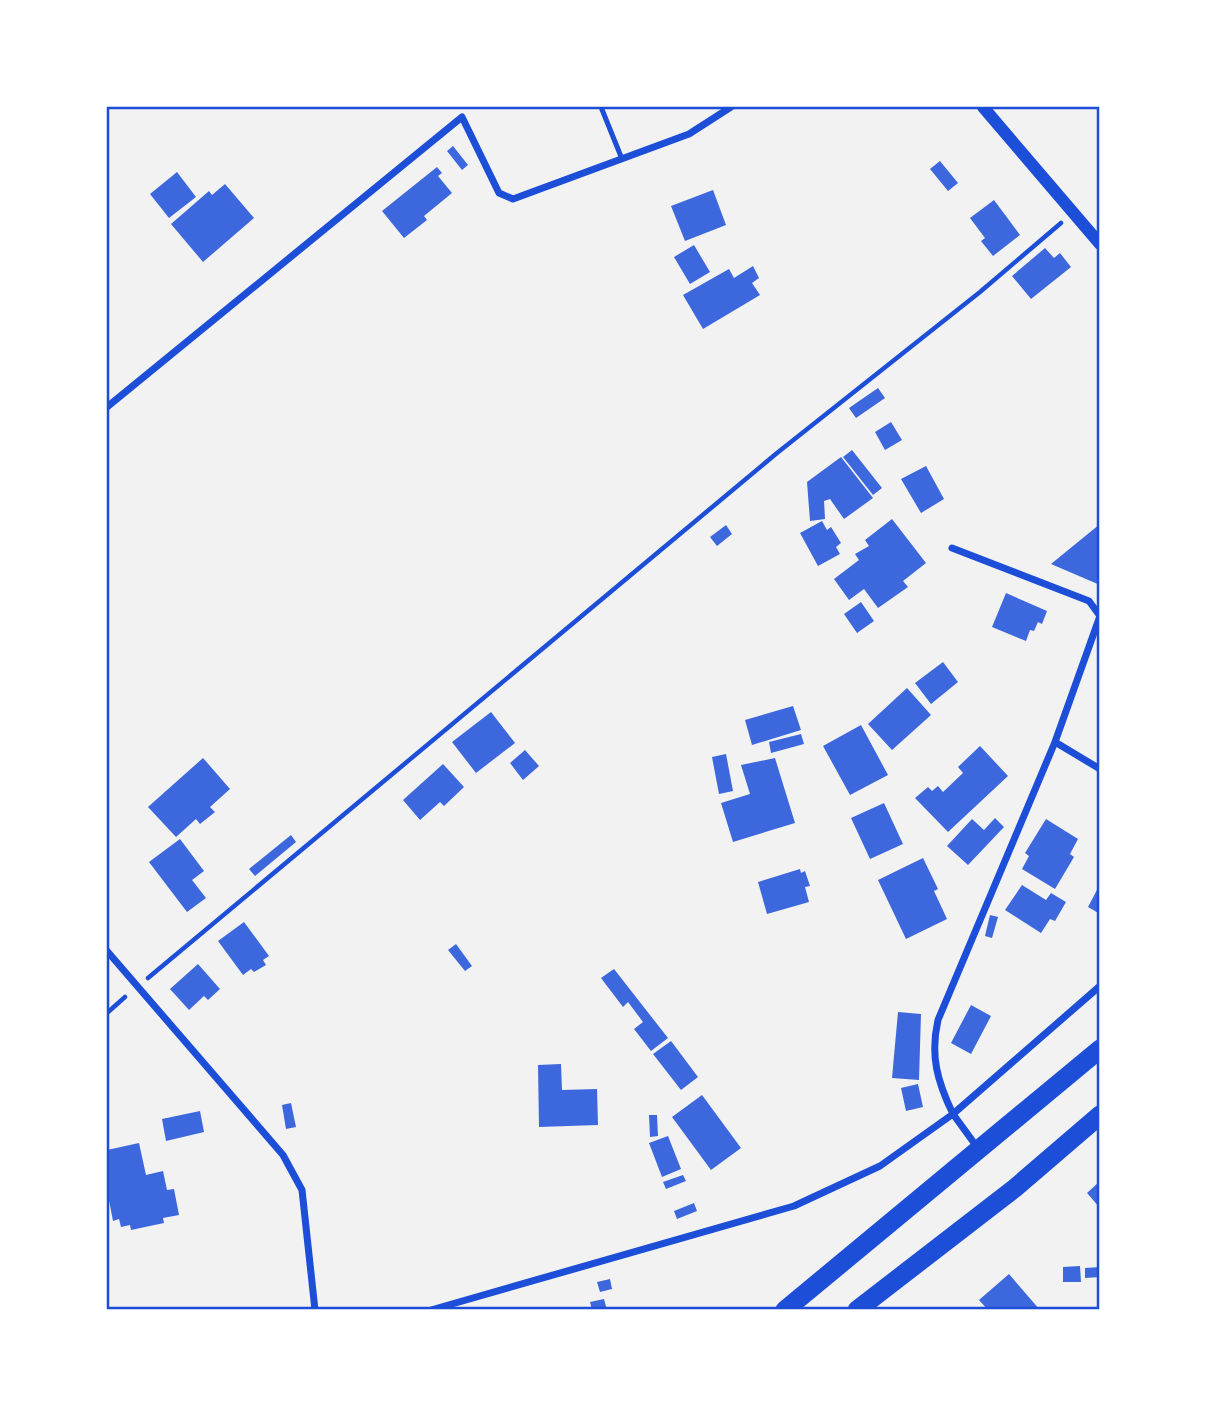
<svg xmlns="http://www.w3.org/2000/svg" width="1207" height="1417" font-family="'PT Sans',sans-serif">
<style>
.building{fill:#3d67dc}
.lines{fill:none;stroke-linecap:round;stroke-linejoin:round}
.path{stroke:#1d4ed8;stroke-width:4.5}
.service{stroke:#1d4ed8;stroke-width:5}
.minor{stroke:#1d4ed8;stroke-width:7}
.tertiary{stroke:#1d4ed8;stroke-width:12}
.trunk{stroke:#1d4ed8;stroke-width:19}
.neatline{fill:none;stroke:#1d4ed8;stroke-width:2.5}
</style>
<rect width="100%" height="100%" fill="#f2f2f2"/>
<!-- building -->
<path class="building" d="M453 146 468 165 462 170 447 151Z
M940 161 958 183 948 191 930 169Z
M437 167 442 173 438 176 452 193 424 216 427 220 404 238 382 211Z
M177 172 196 197 169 218 150 194Z
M225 184 254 218 203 262 171 224 209 191 212 195Z
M713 190 726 225 685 241 671 206Z
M994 200 1020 235 993 256 981 241 985 238 970 218Z
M694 245 710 272 690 284 674 257Z
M1045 248 1054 258 1060 253 1071 267 1031 299 1012 276Z
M753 266 759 278 752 283 760 295 703 329 683 295 729 269 734 278Z
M878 388 885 398 856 418 849 408Z
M891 422 902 440 885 450 875 432Z
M852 450 882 488 873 495 843 457Z
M841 457 873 498 844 519 830 499 824 501 825 519 810 521 807 482Z
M926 466 944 499 921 513 901 479Z
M892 519 926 563 903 581 908 587 878 608 864 589 849 600 834 579 859 560 855 554 869 546 865 540Z
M822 521 827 530 831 527 841 543 836 547 840 554 818 566 800 533Z
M1100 524V585L1051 564Z
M726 525 732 534 717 546 710 537Z
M1006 593 1047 611 1042 624 1038 622 1034 631 1030 630 1026 641 992 627Z
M861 602 874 621 857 633 844 614Z
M943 662 958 682 931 704 915 683Z
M907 688 931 715 892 750 868 724Z
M793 706 801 730 752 745 745 720Z
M491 712 515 743 476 773 452 742Z
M861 725 888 775 850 795 823 746Z
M801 734 804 744 771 753 769 742Z
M980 746 1008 776 948 832 915 798 928 787 932 791 938 786 943 792 963 773 958 767Z
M525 750 539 766 523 780 510 763Z
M726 754 733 791 719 794 712 757Z
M203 758 230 789 210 807 215 812 200 824 196 819 176 837 148 807Z
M775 758 795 823 733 842 721 803 750 794 741 765Z
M443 764 464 787 444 806 440 802 420 820 403 800Z
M884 803 903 844 870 859 851 818Z
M995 818 1004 827 968 865 947 846 972 819 984 830Z
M1046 819 1078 839 1070 854 1074 857 1055 889 1022 869 1029 856 1025 853Z
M291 835 296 842 255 876 249 869Z
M180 839 204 871 192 880 206 898 187 912 149 862Z
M923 858 938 889 934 891 947 919 906 939 878 880Z
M800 869 801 873 805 871 810 886 805 887 809 902 767 914 758 882Z
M1022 885 1046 900 1051 893 1066 902 1055 921 1050 919 1041 933 1005 910Z
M1098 888 1100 889V914L1088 907Z
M990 915 998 917 992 938 985 936Z
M244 922 269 956 263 960 266 965 254 972 251 969 243 975 218 941Z
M456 944 472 966 465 971 448 950Z
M198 964 220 989 208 1000 204 996 189 1010 170 989Z
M614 969 668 1038 651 1051 634 1029 643 1022 628 1002 623 1007 601 978Z
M971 1005 991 1016 971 1054 951 1043Z
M898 1012 921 1014 919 1080 892 1078Z
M671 1041 698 1077 681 1090 653 1054Z
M561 1064 562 1090 597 1089 598 1125 539 1127 538 1065Z
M918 1084 923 1107 906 1111 901 1088Z
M702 1095 741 1148 711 1170 672 1117Z
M291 1103 296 1127 286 1129 282 1105Z
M200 1111 204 1132 166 1141 162 1119Z
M649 1115H657L658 1136 650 1137Z
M668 1136 681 1169 662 1177 649 1143Z
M139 1143 146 1175 163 1171 167 1190 174 1189 179 1215 163 1218 164 1223 131 1230 130 1225 121 1227 119 1219 113 1221 107 1190V1150Z
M683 1175 686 1181 666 1189 663 1182Z
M1100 1181V1208L1087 1193Z
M694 1203 697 1211 677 1219 674 1211Z
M1080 1266 1081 1282H1063V1267Z
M1100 1267V1277L1085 1278V1268Z
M1009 1274 1040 1310H988L979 1300Z
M610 1279 612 1289 600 1292 597 1282Z
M604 1299 607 1310H592L590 1302Z"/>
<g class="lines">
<!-- path -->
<path class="path" d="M148 978 777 453 980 292 1061 223
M107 1013 125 997"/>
<!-- service -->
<path class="service" d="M601 107 622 159"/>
<!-- minor -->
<path class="minor" d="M107 407 462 117 499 193 513 199 689 134 731 107
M952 548 1089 601 1100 616 1055 742 938 1020C930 1055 937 1081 953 1114L1100 986
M1055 742 1100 769
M107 951 283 1155 302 1190 315 1310
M431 1310 794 1206 880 1166 953 1114 977 1147"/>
<!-- tertiary -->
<path class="tertiary" d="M983 107 1100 244"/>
<!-- trunk -->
<path class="trunk" d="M785 1310 1100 1049
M857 1310 1015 1188 1100 1115"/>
</g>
<!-- border -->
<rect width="1207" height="1417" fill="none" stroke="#ffffff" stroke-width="217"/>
<rect x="108" y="108" width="990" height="1200" class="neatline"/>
</svg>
